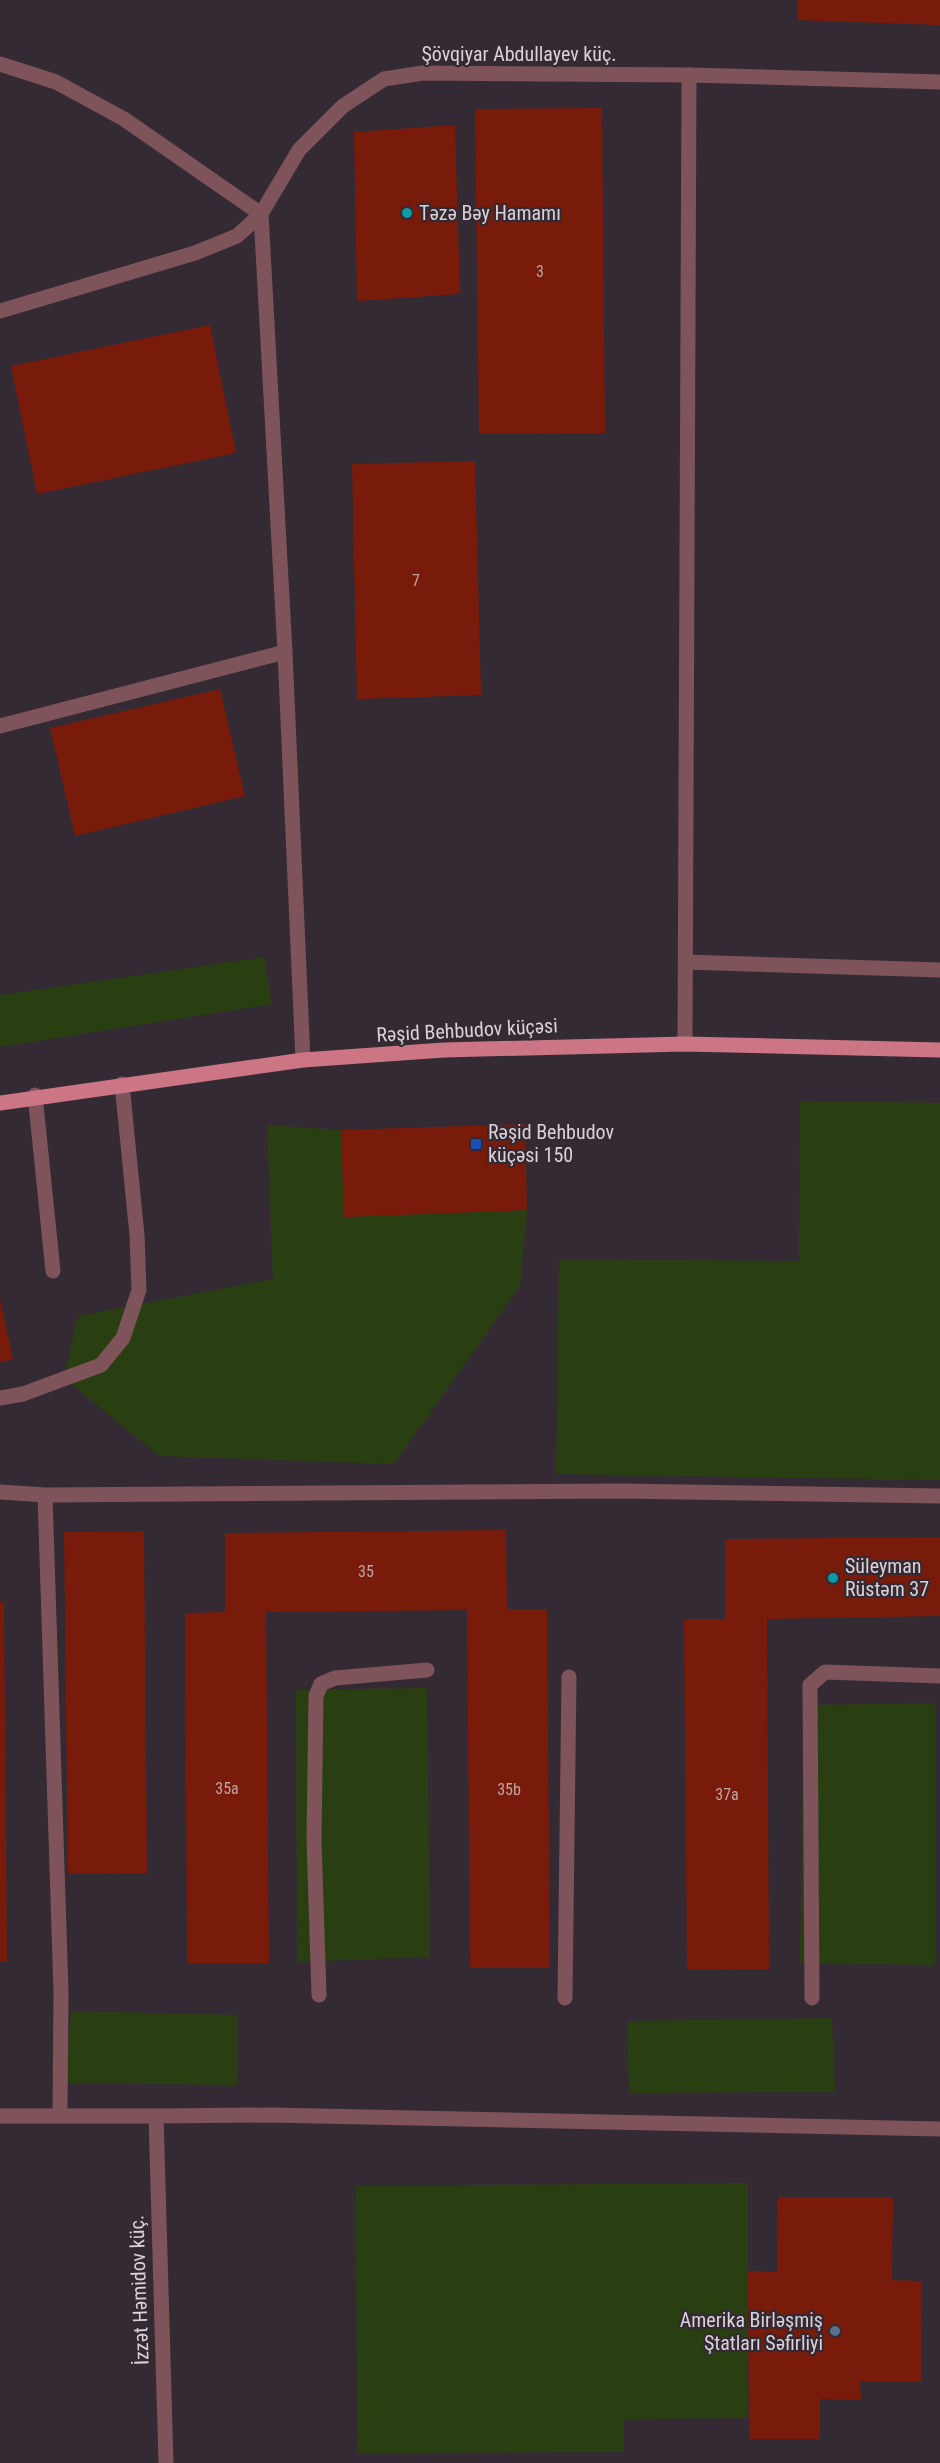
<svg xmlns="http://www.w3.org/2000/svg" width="940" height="2463" font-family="'Roboto Condensed',sans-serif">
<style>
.green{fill:#2a3f11}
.building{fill:#781b0b}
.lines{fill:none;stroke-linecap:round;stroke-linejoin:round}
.lane{stroke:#7e535a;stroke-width:15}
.street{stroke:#7e535a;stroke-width:15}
.primary{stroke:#cc7585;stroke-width:15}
.culture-dot{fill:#0f9aa8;stroke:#342a33;stroke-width:2}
.transit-dot{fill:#1a4fb4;stroke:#342a33;stroke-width:2}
.service-dot{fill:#5c6f8a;stroke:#342a33;stroke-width:2}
.labels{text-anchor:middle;stroke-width:4.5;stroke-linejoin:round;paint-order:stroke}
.number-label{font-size:16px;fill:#c1a4a5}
.street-label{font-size:20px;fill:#d9d2d8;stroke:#342a33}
.poi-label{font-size:20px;fill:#d9d2d8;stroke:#342a33;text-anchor:start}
</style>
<rect width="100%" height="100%" fill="#342a33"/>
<!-- green -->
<path class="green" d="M264 957 272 1004 0 1047V995Z
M800 1101 940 1103V1480L556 1474 559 1259 799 1261Z
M267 1125 341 1130 344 1217 527 1210 520 1286 394 1464 159 1456 64 1378 78 1316 273 1279Z
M427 1688 430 1957 297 1962 296 1690Z
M935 1703V1965L800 1963 804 1705Z
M71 2011 238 2015 237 2085 66 2083Z
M832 2018 835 2092 629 2093 627 2021Z
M748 2183V2418L624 2419V2452L357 2453 356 2186Z"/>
<!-- building -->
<path class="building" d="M798 0H940V25L798 20Z
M602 108 605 433 479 434 475 109Z
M455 125 460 294 357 301 354 132Z
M210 325 236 453 37 494 11 366Z
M475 461 481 695 357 699 352 464Z
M220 689 245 796 75 836 50 728Z
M525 1124 527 1210 344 1217 341 1130Z
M0 1299 13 1359 0 1362Z
M506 1530 507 1609H547L550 1968H470L467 1610 266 1612 269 1963H187L185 1613 225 1612V1533Z
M144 1531 147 1873 68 1874 64 1532Z
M940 1537V1616L767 1619 769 1969 687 1970 684 1619H725V1539Z
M0 1602H4L7 1961H0Z
M778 2197H893L892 2280 922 2281 921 2381H860L861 2400 820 2399V2439H749L748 2271 777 2272Z"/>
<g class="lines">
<!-- lane -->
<path class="lane" d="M0 64 56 82 124 119 261 214
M0 726 285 652
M686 962 940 970
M685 1044 689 75
M35 1095 53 1271
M0 1398 23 1394 101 1365 123 1338 139 1290 137 1235 122 1084
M0 1492 45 1495 620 1491 940 1496
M45 1495 61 1992 60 2114
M319 1995 314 1840 316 1696 321 1684 335 1678 427 1670
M565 1998 569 1677
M156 2116 270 2115 940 2129"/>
<!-- street -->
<path class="street" d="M261 214 285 652 303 1060
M0 311 195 253 237 236 261 214 299 150 343 106 384 79 423 73 689 75 940 82
M812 1998 810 1685 825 1672 940 1676
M0 2116H156L166 2463"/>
<!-- primary -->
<path class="primary" d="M0 1103 303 1060 444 1050 685 1044 940 1050"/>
</g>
<!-- markers -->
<g class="culture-dot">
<circle cx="407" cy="213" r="6"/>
<circle cx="833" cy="1578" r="6"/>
</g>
<rect class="transit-dot" x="470" y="1138" width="12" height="12" rx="3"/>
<circle class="service-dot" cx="835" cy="2331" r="6"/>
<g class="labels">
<!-- number labels -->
<g class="number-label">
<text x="540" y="277">3</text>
<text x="416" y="586">7</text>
<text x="366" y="1577">35</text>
<text x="227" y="1794">35a</text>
<text x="509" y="1795">35b</text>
<text x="727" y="1800">37a</text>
</g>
<!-- street labels -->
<g class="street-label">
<text x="519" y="61">Şövqiyar Abdullayev küç.</text>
<text transform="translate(467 1030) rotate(-3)" y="7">Rəşid Behbudov küçəsi</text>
<text transform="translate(139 2290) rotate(-92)" y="7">İzzət Həmidov küç.</text>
</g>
<!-- poi labels -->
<g class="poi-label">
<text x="419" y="220">Təzə Bəy Hamamı</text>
<text x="488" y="1139">Rəşid Behbudov<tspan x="488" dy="23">küçəsi 150</tspan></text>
<text x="845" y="1573">Süleyman<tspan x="845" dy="23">Rüstəm 37</tspan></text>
<text x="823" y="2327" text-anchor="end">Amerika Birləşmiş<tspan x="823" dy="23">Ştatları Səfirliyi</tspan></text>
</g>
</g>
</svg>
